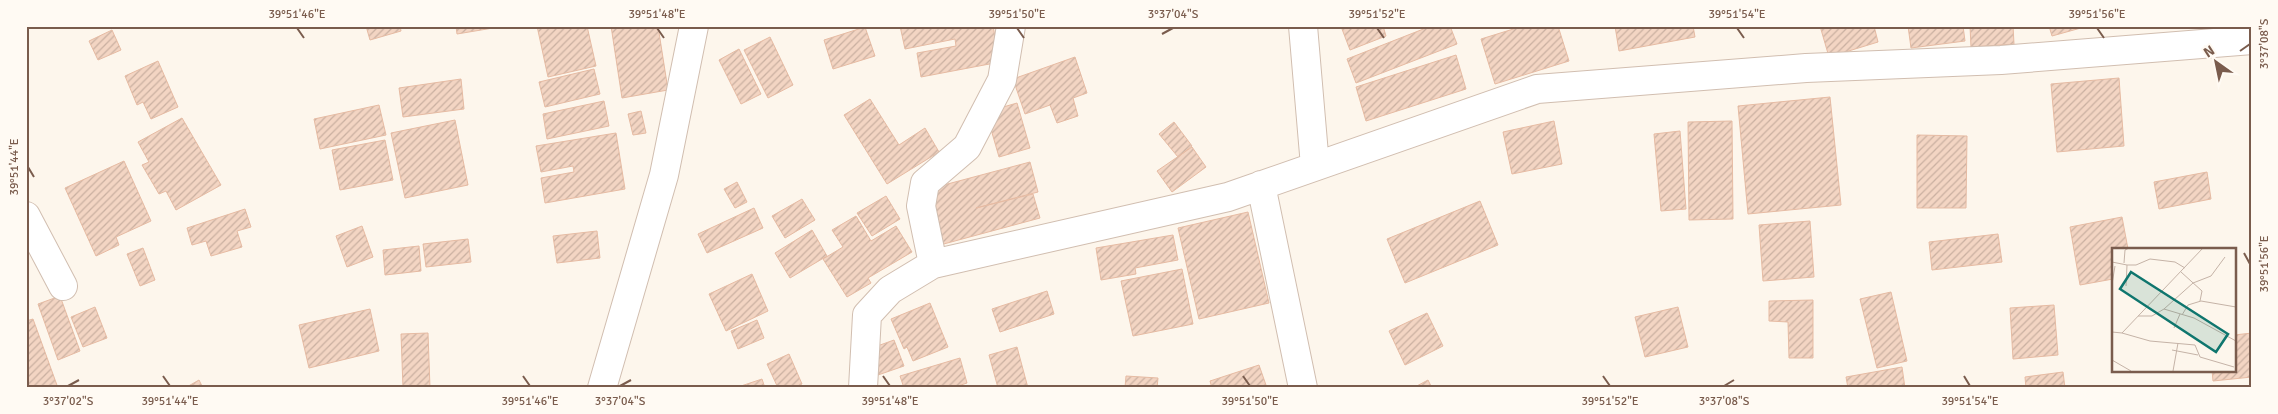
<svg xmlns="http://www.w3.org/2000/svg" width="2278" height="414" font-family="Signika,sans-serif">
<style>
.building{fill:url(#building-hatch);stroke:#e6bba3}
.lines{fill:none;stroke-linecap:round;stroke-linejoin:round}
.minor-casing{stroke:#d1beb0;stroke-width:30}
.minor{stroke:#fff;stroke-width:28}
.ticks{fill:none;stroke:#7a5c4d;stroke-width:2}
.inset-road{fill:none;stroke:#c5b3a7;stroke-width:1}
.view{fill:#0f766e;fill-opacity:0.15;stroke:#0f766e;stroke-width:2.5}
.inset-edge{fill:none;stroke:#7a5c4d;stroke-width:2.5}
.neatline{fill:none;stroke:#7a5c4d;stroke-width:2}
.ticks-label{font-size:12px;text-anchor:middle;fill:#7a5c4d}
</style>
<defs>
<pattern id="building-hatch" width="6" height="6" patternUnits="userSpaceOnUse" patternTransform="scale(1.25)"><rect width="6" height="6" fill="#f3d5c3"/><path d="M-1 1l2-2M0 6l6-6M5 7l2-2" fill="none" stroke="#cab0a1"/></pattern>
</defs>
<rect width="100%" height="100%" fill="#fdf6ec"/>
<!-- building -->
<path class="building" d="M366 26H400L401 31 370 40Z
M456 26H505L457 34Z
M537 26H587L596 66 548 77Z
M611 26H658L668 90 622 98Z
M900 26H993L1000 62 921 77 917 53 956 46 955 39 905 49Z
M1349 26H1383L1386 36 1350 50 1342 29Z
M1431 26H1450L1457 44 1356 83 1347 59Z
M1523 26H1558L1569 61 1495 84 1481 39Z
M1615 26H1693L1695 37 1619 51Z
M1820 26H1874L1878 42 1829 57Z
M1908 26H1963L1965 41 1911 48Z
M1970 26H2013L2014 44 1971 47Z
M2049 26H2088L2052 36Z
M865 27 875 56 833 69 824 40Z
M112 30 121 50 98 60 89 41Z
M770 37 793 85 768 98 744 50Z
M739 49 761 94 741 104 719 60Z
M1456 55 1466 89 1366 121 1356 87Z
M1075 57 1087 93 1073 98 1078 116 1057 123 1050 105 1025 114 1013 79Z
M158 61 178 107 151 119 143 102 137 105 125 76Z
M594 69 600 94 545 107 539 82Z
M2119 78 2124 146 2057 152 2051 84Z
M461 79 464 109 403 117 399 88Z
M1830 97 1841 205 1748 214 1738 106Z
M870 99 899 145 925 128 939 152 887 184 844 115Z
M604 101 609 126 547 139 543 114Z
M1017 103 1030 148 999 157 986 112Z
M379 105 386 135 320 149 314 119Z
M641 111 646 133 633 135 628 114Z
M182 118 221 185 176 210 166 191 159 194 142 165 149 162 138 142Z
M455 120 468 185 405 198 391 133Z
M1554 121 1562 164 1512 174 1503 132Z
M1732 121 1733 219 1689 220 1688 122Z
M1174 122 1192 146 1178 157 1159 134Z
M1680 131 1686 209 1661 211 1654 134Z
M616 133 625 189 545 203 541 178 574 172 573 166 541 172 536 146Z
M1917 135 1967 136 1966 208H1917Z
M385 140 393 180 340 190 332 150Z
M1192 147 1206 167 1172 192 1157 171Z
M124 161 151 221 116 237 119 245 96 256 65 188Z
M1030 162 1038 192 976 208 1033 194 1040 218 940 245 925 190Z
M2207 172 2211 199 2159 209 2154 182Z
M737 182 747 202 735 208 724 189Z
M886 196 900 219 872 236 857 213Z
M802 199 815 220 785 238 772 216Z
M1480 201 1498 245 1405 283 1387 239Z
M754 208 763 228 707 253 698 234Z
M245 209 251 227 237 231 242 247 211 256 206 241 192 245 187 228Z
M1248 212 1269 303 1199 319 1178 228Z
M856 216 871 241 896 226 912 252 868 278 871 283 847 297 823 259 843 247 832 230Z
M2122 217 2128 249H2113V279L2080 285 2070 227Z
M1810 221 1814 277 1763 281 1759 225Z
M362 226 373 257 347 267 336 236Z
M812 230 827 256 790 278 775 253Z
M597 231 600 258 557 263 553 236Z
M1998 234 2002 262 1932 270 1929 242Z
M1173 235 1178 260 1135 268 1136 274 1101 280 1096 248Z
M468 239 471 262 426 267 423 244Z
M419 246 421 271 385 275 383 250Z
M143 248 155 280 140 286 127 254Z
M1182 269 1193 324 1133 336 1121 281Z
M752 274 768 311 726 331 709 294Z
M1047 291 1054 314 1000 332 992 309Z
M1891 292 1907 361 1877 368 1860 299Z
M60 296 80 351 58 360 38 304Z
M1813 300V358H1789L1788 322 1769 321V301Z
M930 303 948 347 913 361 907 347 904 349 891 319Z
M2054 305 2058 355 2013 359 2010 308Z
M95 307 107 338 83 347 71 317Z
M1678 307 1688 347 1645 357 1635 317Z
M370 309 379 351 309 368 299 325Z
M1427 313 1443 346 1405 365 1389 331Z
M33 319 58 388H26V321Z
M757 320 764 338 738 349 731 331Z
M428 333 430 388H403L401 334Z
M2252 333V377L2213 381 2212 370H2234V335Z
M894 340 904 366 878 375 869 349Z
M1017 347 1028 388H998L989 355Z
M789 354 802 384 793 388H778L767 364Z
M960 358 967 383 952 388H904L900 376Z
M1259 365 1267 388H1212L1210 381Z
M1902 367 1905 388H1848L1846 377Z
M2063 372 2065 388H2026L2025 377Z
M1126 376 1158 378 1157 388H1125Z
M762 379 765 388H735Z
M199 380 203 388H185Z
M1428 380 1432 388H1413Z"/>
<g class="lines">
<defs>
<path id="minor" d="M1303 26 1315 166
M1261 185 1303 388
M26 216 63 286
M933 264 921 206 925 183 967 147 1002 80 1011 26
M602 388 664 175 694 26
M863 388 867 315 890 290 933 264 1228 197 1537 89 1806 68 2001 60 2252 40"/>
</defs>
<!-- minor casing -->
<use href="#minor" class="minor-casing"/>
<!-- minor -->
<use href="#minor" class="minor"/>
</g>
<!-- ticks -->
<path class="ticks" d="M297 28 304 38M657 28 664 38M1017 28 1024 38M1377 28 1384 38M1737 28 1744 38M2097 28 2104 38M1162 34 1173 28M2240 51 2250 44M28 167 34 177M2244 253 2250 264M163 376 170 386M523 376 530 386M883 376 890 386M1243 376 1250 386M1603 376 1610 386M1964 376 1970 386M68 386 79 380M620 386 631 380M1724 386 1734 380"/>
<!-- overview -->
<g transform="translate(2112 248)">
<rect width="124" height="124" fill="#fdf6ec"/>
<path class="inset-road" d="M0 14 15 17 14 38M12 15 13 2 17 0M15 17H24L38 11 63 14 73 20M69 24 90 43 88 53M0 36 3 18M52 61 81 35 99 28 113 9M70 67 76 57 89 53 124 59M26 68H40L52 61 82 70 124 93M62 80 68 66M0 84 10 85 91 0M10 85 38 93 83 97 88 109 122 119M60 102 86 107M0 112 19 123M61 123 66 95"/>
<path class="view" d="M19 24 116 86 104 104 8 41Z"/>
<rect width="124" height="124" class="inset-edge"/>
</g>
<!-- border -->
<rect width="2278" height="414" fill="none" stroke="#fffaf3" stroke-width="55"/>
<!-- north arrow -->
<g transform="translate(2216 62) rotate(327)" stroke="#fffaf3" stroke-width="4" paint-order="stroke">
<path d="M0-4L9 19L0 12L-9 19Z" fill="#7a5c4d"/>
<text y="-8" font-size="14" font-weight="bold" text-anchor="middle" fill="#7a5c4d">N</text>
</g>
<rect x="28" y="28" width="2222" height="358" class="neatline"/>
<g class="ticks-label">
<text x="297" y="18">39°51'46"E</text>
<text x="657" y="18">39°51'48"E</text>
<text x="1017" y="18">39°51'50"E</text>
<text x="1173" y="18">3°37'04"S</text>
<text x="1377" y="18">39°51'52"E</text>
<text x="1737" y="18">39°51'54"E</text>
<text x="2097" y="18">39°51'56"E</text>
<text transform="translate(2264 44) rotate(-90)" y="4">3°37'08"S</text>
<text transform="translate(14 167) rotate(-90)" y="4">39°51'44"E</text>
<text transform="translate(2264 264) rotate(-90)" y="4">39°51'56"E</text>
<text x="68" y="405">3°37'02"S</text>
<text x="170" y="405">39°51'44"E</text>
<text x="530" y="405">39°51'46"E</text>
<text x="620" y="405">3°37'04"S</text>
<text x="890" y="405">39°51'48"E</text>
<text x="1250" y="405">39°51'50"E</text>
<text x="1610" y="405">39°51'52"E</text>
<text x="1724" y="405">3°37'08"S</text>
<text x="1970" y="405">39°51'54"E</text>
</g>
</svg>
